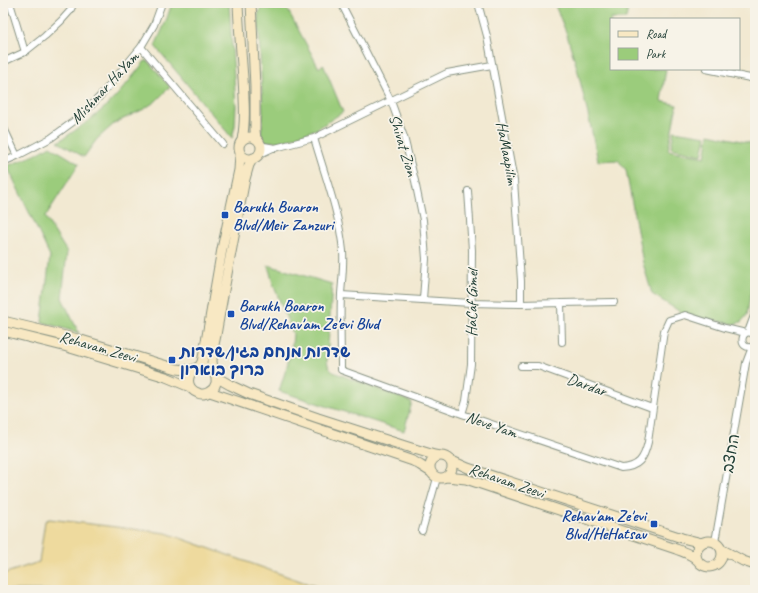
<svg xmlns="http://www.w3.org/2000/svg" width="758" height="593" font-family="Caveat,'Playpen Sans Hebrew',sans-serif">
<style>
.green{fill:#9bcc7b;stroke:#5d8458}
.sand{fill:#eeda9e;stroke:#868c69}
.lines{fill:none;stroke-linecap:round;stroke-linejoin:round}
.street-casing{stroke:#889383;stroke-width:8}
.secondary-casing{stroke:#889383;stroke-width:11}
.street{stroke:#fff;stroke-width:6}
.secondary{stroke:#f8e8c3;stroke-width:9}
.transit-dot{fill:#1a4fb4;stroke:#f7f3e8;stroke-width:1.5}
.labels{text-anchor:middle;stroke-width:3.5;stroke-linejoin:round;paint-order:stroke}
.street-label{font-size:16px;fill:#1f3d34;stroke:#f7f3e8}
.transit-label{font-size:16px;font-weight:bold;fill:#164399;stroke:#f7f3e8;text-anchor:start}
</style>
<rect width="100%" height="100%" fill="#f7f3e8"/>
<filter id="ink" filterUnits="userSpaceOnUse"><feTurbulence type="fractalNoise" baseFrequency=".025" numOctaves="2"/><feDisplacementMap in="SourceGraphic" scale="8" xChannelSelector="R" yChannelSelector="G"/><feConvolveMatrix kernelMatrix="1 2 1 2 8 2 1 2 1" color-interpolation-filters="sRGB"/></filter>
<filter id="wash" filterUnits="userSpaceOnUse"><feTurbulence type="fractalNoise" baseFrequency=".012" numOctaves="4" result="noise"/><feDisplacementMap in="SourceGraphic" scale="16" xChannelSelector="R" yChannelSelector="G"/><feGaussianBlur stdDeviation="0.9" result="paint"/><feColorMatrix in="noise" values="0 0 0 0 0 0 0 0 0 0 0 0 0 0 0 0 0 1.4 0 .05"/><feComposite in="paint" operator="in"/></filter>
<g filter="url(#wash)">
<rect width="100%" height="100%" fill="#f2e9d2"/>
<!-- green -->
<path class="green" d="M172 3H229L236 106 235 126 232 138 155 46 166 21Z
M271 3H284L319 68 323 64 343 112 317 129 284 141 266 142 261 135 263 114 258 15 260 9Z
M554 3H629L626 19H611V69H666L661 101 677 105 668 150 705 157 709 134 755 144V265L747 315 741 322 734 324 685 315 652 294 643 263 626 170 618 160 598 161 590 123 577 68 566 32Z
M145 61H148L170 87 156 101 144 109 115 123 97 139 84 157 58 142C74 131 90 121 104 108 119 95 132 77 145 61Z
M674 131 706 136 702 155 671 148Z
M50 146 79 164 45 217 67 252 62 298 79 333 42 322 50 256 7 166 35 155Z
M268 265 332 284 327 362 329 368 333 372 412 402 404 431 279 391 287 366 292 345 293 334 273 284Z"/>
<!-- sand -->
<path class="sand" d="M49 519 166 533 303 582 328 590H3V574L39 562 45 521Z"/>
</g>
<g filter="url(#ink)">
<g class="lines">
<defs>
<path id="street" d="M10 3 25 52
M341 3 359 38 391 101 404 137 415 181 423 220 426 259 423 299
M478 3 487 36 514 181 521 281V304
M141 47 223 144
M3 62 25 52 45 36 61 21 70 11 74 3
M706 69 755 79
M3 126 17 156
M314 138C325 176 339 212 343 251 344 265 342 280 341 294 340 319 341 345 341 370L462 414 621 468C639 467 644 459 648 442L664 331 669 320 685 315 725 328 746 333
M259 143 264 146 275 148 314 138 447 73 492 65
M258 155 273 148
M3 162 17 156 51 138 81 116 103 93 141 47 154 25 162 3
M341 295 471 303 521 304 561 303 614 302
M561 303 562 342
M748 332 755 313
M754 346C737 353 740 324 755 335
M521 366H538L652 408
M462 414 466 401 471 364 472 250 468 191
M422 531 437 478
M715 542 746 363 752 347"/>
<path id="secondary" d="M238 3C239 28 241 53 243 78 244 99 246 120 242 140
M251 3 255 86V130L256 139
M239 148a11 11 0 1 1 22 0a11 11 0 1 1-22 0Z
M3 321 78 339 177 369 186 370H193
M3 331 67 347 166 377 190 387
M199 367 202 362 204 353 222 249 239 170 240 154
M214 372C195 354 177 385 198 393 201 395 206 394 209 392 213 390 215 387 216 383 217 376 213 369 212 362 212 353 214 344 216 335 225 283 235 231 245 179L249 165 253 158
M216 377 230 385 249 394 318 418 405 446 434 455 440 456
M210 392 413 461 420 465 431 472
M430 467a11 11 0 1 1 22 0a11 11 0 1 1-22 0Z
M450 460 468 468 682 538 702 543
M447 477 466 479 676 549C683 552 692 554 697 560
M696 554a13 13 0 1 1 26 0a13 13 0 1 1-26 0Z
M721 549 743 561 755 565"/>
</defs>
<!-- street casing -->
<use href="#street" class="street-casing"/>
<!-- secondary casing -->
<use href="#secondary" class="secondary-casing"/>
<!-- street -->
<use href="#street" class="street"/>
<!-- secondary -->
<use href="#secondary" class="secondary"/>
</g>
</g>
<!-- markers -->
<g class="transit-dot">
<rect x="221" y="211" width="8" height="8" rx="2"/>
<rect x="227" y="310" width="8" height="8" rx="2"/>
<rect x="168" y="356" width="8" height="8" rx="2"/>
<rect x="650" y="520" width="8" height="8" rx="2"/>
</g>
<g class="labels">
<!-- street labels -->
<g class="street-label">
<text transform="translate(104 87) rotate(-47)" y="6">Mishmar HaYam</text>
<text transform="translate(404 145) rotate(73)" y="6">Shivat Zion</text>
<text transform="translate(508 153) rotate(80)" y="6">HaMaapilim</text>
<text transform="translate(471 303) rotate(-89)" y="6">HaCaf Gimel</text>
<text transform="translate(98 346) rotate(16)" y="6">Rehavam Zeevi</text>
<text transform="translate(587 384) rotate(20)" y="6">Dardar</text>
<text transform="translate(492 424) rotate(19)" y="6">Neve Yam</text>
<text transform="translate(730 453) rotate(-80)" y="6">החצב</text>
<text transform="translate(507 480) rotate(19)" y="6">Rehavam Zeevi</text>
</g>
<!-- transit labels -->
<g class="transit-label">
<text x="233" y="212">Barukh Buaron<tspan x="233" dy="18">Blvd/Meir Zanzuri</tspan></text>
<text x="239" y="311">Barukh Boaron<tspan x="239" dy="18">Blvd/Rehav'am Ze'evi Blvd</tspan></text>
<text x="180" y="357">שדרות מנחם בגין/שדרות<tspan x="180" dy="18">ברוך בוארון</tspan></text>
<text x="646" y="521" text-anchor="end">Rehav'am Ze'evi<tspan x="646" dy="18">Blvd/HeHatsav</tspan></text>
</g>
</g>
<!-- margin -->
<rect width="758" height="593" fill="none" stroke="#f7f3e8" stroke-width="16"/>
<!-- legend -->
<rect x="610" y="18" width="130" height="52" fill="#f7f3e8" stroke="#a1aaa0"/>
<rect x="618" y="31" width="20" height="6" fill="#f8e8c3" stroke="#a1aaa0"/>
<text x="646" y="38" font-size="12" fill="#1f3d34">Road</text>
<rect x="618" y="48" width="20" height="12" fill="#9bcc7b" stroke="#a1aaa0"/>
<text x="646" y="58" font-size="12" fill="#1f3d34">Park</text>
</svg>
